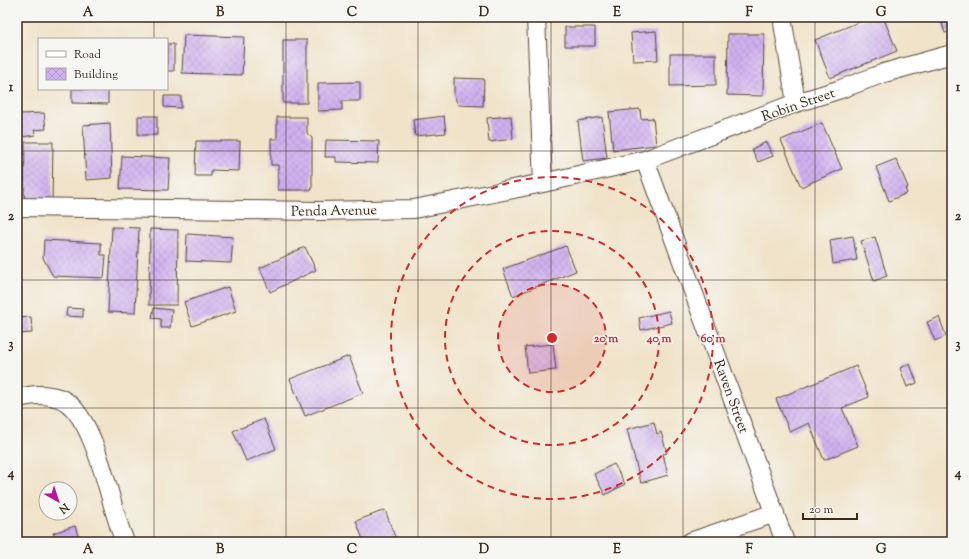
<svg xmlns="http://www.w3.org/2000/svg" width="969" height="559" font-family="'Sorts Mill Goudy',serif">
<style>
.building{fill:url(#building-cross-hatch)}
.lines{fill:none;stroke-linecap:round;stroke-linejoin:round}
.street-casing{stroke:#564638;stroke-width:20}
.street{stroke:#fff;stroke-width:18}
.grid{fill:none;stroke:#3b2a1e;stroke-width:1;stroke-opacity:0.55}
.ring{fill:none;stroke:#d62828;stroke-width:2;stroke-dasharray:7 5}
.labels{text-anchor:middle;stroke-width:3;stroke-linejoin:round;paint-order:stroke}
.street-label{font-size:14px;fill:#3b2a1e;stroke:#f6f6f2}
.centre{fill:#d62828;stroke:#f6f6f2;stroke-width:2}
.ring-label{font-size:12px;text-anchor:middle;font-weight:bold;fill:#d62828;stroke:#f6f6f2;stroke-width:3;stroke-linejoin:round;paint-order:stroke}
.neatline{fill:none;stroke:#3b2a1e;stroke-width:1.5}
.grid-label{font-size:13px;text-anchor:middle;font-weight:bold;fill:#3b2a1e}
</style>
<defs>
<pattern id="building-cross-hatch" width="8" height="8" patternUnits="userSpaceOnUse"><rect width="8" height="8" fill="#d0b1f0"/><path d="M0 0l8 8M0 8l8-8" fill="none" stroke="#b498cd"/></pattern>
</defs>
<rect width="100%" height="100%" fill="#f6f6f2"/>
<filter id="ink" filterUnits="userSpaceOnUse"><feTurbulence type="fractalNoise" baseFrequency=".025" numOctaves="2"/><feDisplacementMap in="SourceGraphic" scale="8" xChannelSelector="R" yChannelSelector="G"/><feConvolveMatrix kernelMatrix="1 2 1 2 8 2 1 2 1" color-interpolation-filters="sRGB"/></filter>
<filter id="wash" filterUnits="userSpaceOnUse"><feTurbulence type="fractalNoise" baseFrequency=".012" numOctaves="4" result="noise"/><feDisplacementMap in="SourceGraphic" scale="16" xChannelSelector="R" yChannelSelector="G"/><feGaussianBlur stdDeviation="0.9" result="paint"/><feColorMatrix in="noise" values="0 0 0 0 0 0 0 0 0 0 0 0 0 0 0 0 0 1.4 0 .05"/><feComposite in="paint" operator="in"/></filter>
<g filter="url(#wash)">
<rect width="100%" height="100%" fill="#f0e3c9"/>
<g id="blocks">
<!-- building -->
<path class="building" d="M871 17H883L897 51 830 78 815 40Z
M940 17H952V31L945 33Z
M565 27H595V46H565Z
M656 31 658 60 633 61 631 33Z
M728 34H764L763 96 727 95Z
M184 35 244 37 242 75 182 73Z
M283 40H307V103H283Z
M167 44H174V71H167Z
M670 54H716V85L670 86Z
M454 78 484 79 483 106 458 105 454 95Z
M360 82V101H342V110L318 111V83Z
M72 89H108V104L72 103Z
M164 96H181V108L164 107Z
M640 109 641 119 653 118 656 145 613 150 609 112Z
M44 113 46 129 34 130 35 135 22 137 20 114Z
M138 116H157V135H138Z
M444 116 446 133 415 136 413 120Z
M511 116 513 139 489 142 487 118Z
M277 117H307V133L312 138V190H278V165H271V139H277Z
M602 117 607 158 583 161 578 121Z
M110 123 112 178 86 180 83 125Z
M822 123 842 169 801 187 781 140Z
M326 140 379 141 378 163 336 162V157H325Z
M196 141H240L239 171 211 170V176H195Z
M25 142H53L52 202H29L24 196Z
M766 142 773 156 758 162 752 149Z
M122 156 170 158 168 190 120 189Z
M896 159 908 187 905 189 907 193 889 201 876 167Z
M112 227 139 228 135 313 108 312Z
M150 229 178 230 177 305H149Z
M187 234 233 237 231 263 186 261Z
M853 236 857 260 833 264 830 240Z
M875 237 887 276 874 281 861 241Z
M44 240 101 243V255H106L104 278 53 276 43 258Z
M566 246 576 271 513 296 503 269Z
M305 247 316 270 270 292 260 268Z
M228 287 236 311 192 326 184 302Z
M67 308 83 309V317L66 316Z
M154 308 172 310 170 328H161V319L152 318Z
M669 311 672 323 641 330 639 318Z
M31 317 32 333 17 334V318Z
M939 317 946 336 935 341 927 322Z
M553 344 556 370 528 373 525 347Z
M349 356 363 393 305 416 290 379Z
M910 364 917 383 907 387 900 368Z
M856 366 869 397 842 408 858 446 824 460 809 423 790 432 776 399Z
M264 419 276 449 246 461 233 431Z
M654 422 657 434 661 432 667 453 663 454 668 475 641 483 627 429Z
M614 464 625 484 605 495 594 474Z
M385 510 397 542H364L356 521Z
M75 526 80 542H56L53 533Z"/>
</g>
</g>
<g filter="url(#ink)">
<use href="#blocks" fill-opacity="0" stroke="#564638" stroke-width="1"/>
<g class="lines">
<defs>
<path id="street" d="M536 17 543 183
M782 17 796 103
M645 160 785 542
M17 207 320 211 414 209 543 183 645 160 796 103 841 89 884 73 952 54
M17 398C32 395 44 393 59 398 92 410 107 489 117 519 119 527 122 534 125 542
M690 542 775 513"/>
</defs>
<!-- street casing -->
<use href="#street" class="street-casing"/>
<!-- street -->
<use href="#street" class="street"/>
</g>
</g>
<!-- grid -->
<path class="grid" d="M154 17V39M286 17V542M418 17V542M551 17V542M683 17V542M815 17V542M154 89V542M17 151H952M17 280H952M17 408H952"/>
<!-- distance rings -->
<circle cx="552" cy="338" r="54" fill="#d62828" fill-opacity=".12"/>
<g class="ring">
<circle cx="552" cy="338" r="54"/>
<circle cx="552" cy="338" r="107"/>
<circle cx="552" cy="338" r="161"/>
</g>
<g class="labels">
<!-- street labels -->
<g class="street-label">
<text transform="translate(798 104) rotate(-19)" y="5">Robin Street</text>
<text transform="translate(334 210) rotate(-1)" y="5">Penda Avenue</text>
<text transform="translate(732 396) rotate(70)" y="5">Raven Street</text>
</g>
</g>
<circle cx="552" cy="338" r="6" class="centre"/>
<g class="ring-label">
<text x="606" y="342">20 m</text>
<text x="659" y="342">40 m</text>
<text x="713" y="342">60 m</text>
</g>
<!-- margin -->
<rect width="969" height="559" fill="none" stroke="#f6f6f2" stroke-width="44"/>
<!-- legend -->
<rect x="38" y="38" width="130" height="52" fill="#f6f6f2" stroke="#aba49d"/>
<rect x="46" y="51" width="20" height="6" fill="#ffffff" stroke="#aba49d"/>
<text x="74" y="58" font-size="12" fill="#3b2a1e">Road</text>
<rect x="46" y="68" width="20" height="12" fill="url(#building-cross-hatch)" stroke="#aba49d"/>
<text x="74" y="78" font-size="12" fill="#3b2a1e">Building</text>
<!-- north arrow -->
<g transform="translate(58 501) rotate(141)"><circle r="19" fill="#f6f6f2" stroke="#aba49d"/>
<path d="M0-3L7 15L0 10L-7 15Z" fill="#b5179e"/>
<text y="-6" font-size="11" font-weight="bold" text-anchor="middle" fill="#3b2a1e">N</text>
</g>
<!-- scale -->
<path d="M803 513v6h54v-6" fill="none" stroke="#3b2a1e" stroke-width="2"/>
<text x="809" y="513" font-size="12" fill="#3b2a1e" stroke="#f6f6f2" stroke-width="3" paint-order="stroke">20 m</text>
<rect x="22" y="22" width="925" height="515" class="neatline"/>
<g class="grid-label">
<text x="88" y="16">A</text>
<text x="220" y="16">B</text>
<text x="352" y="16">C</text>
<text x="484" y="16">D</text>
<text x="617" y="16">E</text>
<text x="749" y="16">F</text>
<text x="881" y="16">G</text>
<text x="11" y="91">1</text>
<text x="958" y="91">1</text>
<text x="11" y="220">2</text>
<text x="958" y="220">2</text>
<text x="11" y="348">3</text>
<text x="958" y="348">3</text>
<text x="11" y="477">4</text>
<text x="958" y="477">4</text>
<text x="88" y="553">A</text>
<text x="220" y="553">B</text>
<text x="352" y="553">C</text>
<text x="484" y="553">D</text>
<text x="617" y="553">E</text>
<text x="749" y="553">F</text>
<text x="881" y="553">G</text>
</g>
</svg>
